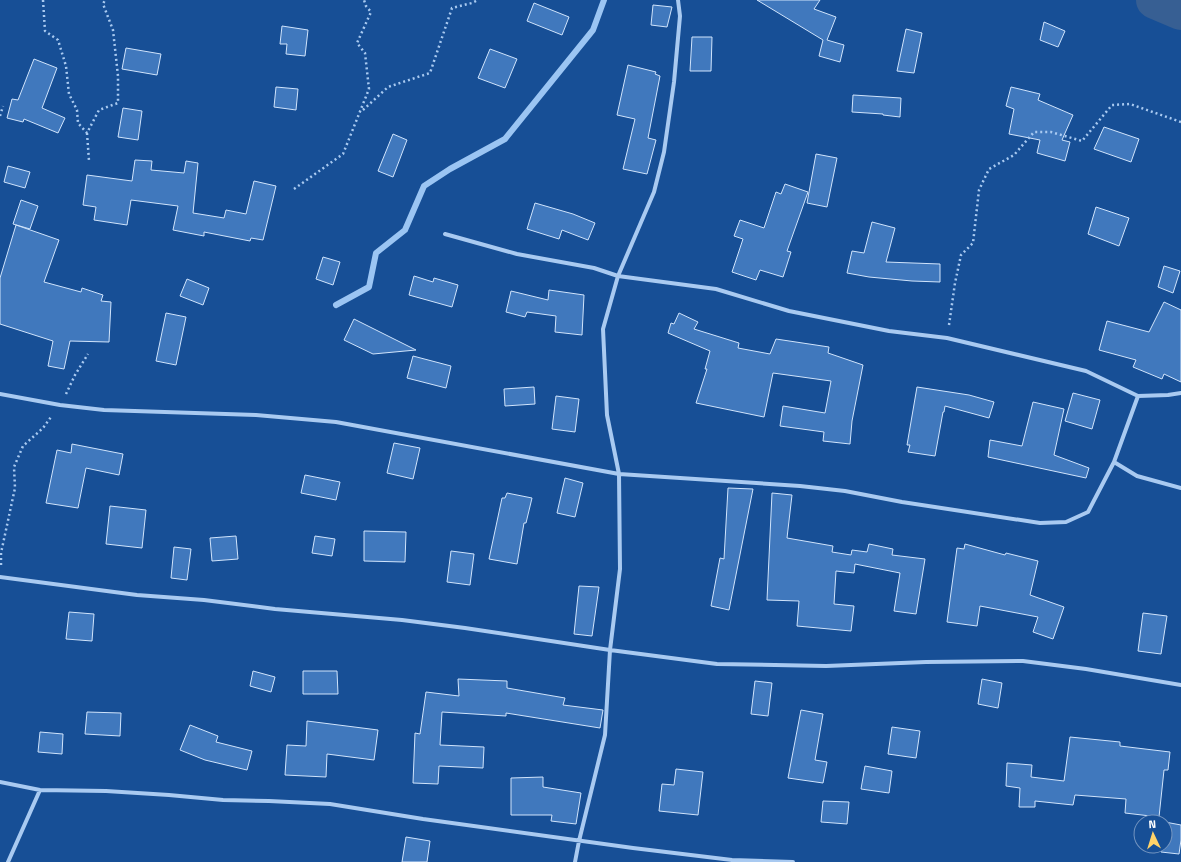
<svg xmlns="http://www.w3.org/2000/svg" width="1181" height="862" font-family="'Titillium Web',sans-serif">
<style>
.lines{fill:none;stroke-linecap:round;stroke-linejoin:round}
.stream{stroke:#9bc5f3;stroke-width:6}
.river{stroke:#375f93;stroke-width:38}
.building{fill:#4078bd;stroke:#d0e4fc}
.path{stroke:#a9caf1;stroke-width:2.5;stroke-dasharray:2 3;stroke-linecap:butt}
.minor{stroke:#a9caf1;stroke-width:4}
</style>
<rect width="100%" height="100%" fill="#174f96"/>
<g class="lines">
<!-- stream -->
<path class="stream" d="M336 305 369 287 376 253 405 230 424 186 450 169 505 139 593 30 604 0"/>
<!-- river -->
<path class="river" d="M1155 0 1181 11"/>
</g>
<!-- building -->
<path class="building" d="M757 0H820L814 9 836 17 827 40 844 45 840 62 819 56 823 40Z
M534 3 569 17 562 35 527 21Z
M653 5 672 7 667 27 651 25Z
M1044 22 1065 31 1058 47 1040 40Z
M282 26 308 30 305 56 286 54 287 44H280Z
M906 29 922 33 914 73 897 71Z
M692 37H712L711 71H690Z
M126 48 161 54 157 75 122 69Z
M490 49 517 59 505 88 478 78Z
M34 59 57 68 42 108 65 118 58 133 24 119 23 122 7 118 12 99 18 100Z
M628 65 656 72 655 74 660 76 648 138 656 140 647 174 623 169 635 119 617 115Z
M276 87 298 89 296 110 274 107Z
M1011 87 1040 94 1038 100 1073 115 1062 140 1070 142 1065 161 1037 153 1040 140 1009 134 1014 109 1006 106Z
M853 95 901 98 900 117 883 115V114L852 112Z
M123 108 142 111 138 140 118 137Z
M1104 127 1139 139 1131 162 1094 149Z
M393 134 407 140 393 177 378 171Z
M816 154 837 158 827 207 807 203Z
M135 160 152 161 151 170 184 173 186 161 198 163 193 213 224 218 226 210 246 214 254 181 276 186 263 240 251 238 250 241 204 232V236L173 230 178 206 131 200 127 225 94 220 96 207 83 205 87 175 132 181Z
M8 166 30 172 25 188 4 182Z
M785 184 808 192 787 251 791 252 783 277 760 270 756 280 732 272 743 239 734 236 740 220 764 228 776 192 781 194Z
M21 200 38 206 30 229 13 224Z
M535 203 573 214 595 223 588 240 562 230 559 239 527 229Z
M1096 207 1129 218 1119 246 1088 234Z
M872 222 895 228 886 262 940 264V282L912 281 869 277 847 273 852 251 864 253Z
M16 225 59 240 44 282 81 292 82 288 103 295 101 301 111 302 109 342 70 341 64 369 48 366 53 341 0 324V278Z
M323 257 340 262 333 285 316 279Z
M1164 266 1180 271 1173 293 1158 287Z
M414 276 433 282 434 278 458 285 452 307 409 295Z
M187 279 209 288 203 305 180 296Z
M549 290 584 295 582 335 555 332 556 316 527 312 525 317 506 312 511 291 548 300Z
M1164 302 1181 310V382L1164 374 1162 379 1133 367 1136 360 1099 350 1107 321 1149 332Z
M166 313 186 317 176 365 156 361Z
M679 313 698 322 694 329 739 343 738 348 770 354 776 339 829 347 828 353 863 365 852 421 850 444 823 441 824 432 780 426 783 406 825 413 831 381 773 373 764 417 696 403 707 369H705L710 351 668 333 671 323 674 324Z
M354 319 416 350 373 354 344 340Z
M413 356 451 366 446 388 407 378Z
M534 387 535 404 505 406 504 389Z
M917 387 969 395 994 402 989 418 945 406 944 412H943L935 456 908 452 910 445H907Z
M1073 393 1100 400 1092 429 1065 421Z
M556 396 579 399 575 432 552 429Z
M1033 402 1064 409 1054 455 1089 468 1086 478 988 457 990 440 1022 446Z
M394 443 420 448 413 479 387 473Z
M72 444 123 454 119 475 86 468 78 508 46 503 57 450 71 453Z
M305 475 340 482 336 500 301 493Z
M565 478 583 483 575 517 557 513Z
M728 488 753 489 729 610 711 606 720 558 724 559Z
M507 493 532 498 526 523H524L517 564 489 559 502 498H505Z
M772 493 792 495 787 538 833 546 832 552 851 555 852 550 867 552 869 544 893 549 892 555 925 559 916 614 894 611 900 573 855 564 854 573 836 571 834 604 854 606 851 631 797 626 799 601 767 600Z
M110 506 146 510 142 548 106 544Z
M364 531 406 532 405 562 364 561Z
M236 536 238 559 212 561 210 538Z
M315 536 335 539 332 556 312 553Z
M965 544 1005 555 1006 553 1038 561 1030 595 1064 607 1053 639 1033 632 1038 617 980 606 977 626 947 622 957 548 964 549Z
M174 547 191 549 187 580 171 578Z
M451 551 474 554 470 585 447 582Z
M579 586 599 587 592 636 574 634Z
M69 612 94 614 92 641 66 639Z
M1143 613 1167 616 1161 654 1138 651Z
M253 671 275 677 271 692 250 686Z
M303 671H337L338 694H303Z
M458 679 507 681V688L565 698 563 705 603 710 600 728 506 713V716L442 712 440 745 484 747 483 768 439 766 438 784 413 783 415 733 420 734 426 692 459 696Z
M982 679 1002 683 998 708 978 704Z
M755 681 772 683 768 716 751 714Z
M801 710 823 714 815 760 827 762 823 783 788 778Z
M87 712 121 713 120 736 85 734Z
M307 721 378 730 374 760 327 754 326 777 285 775 287 745 306 746Z
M190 725 218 736 216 742 252 751 247 770 205 760 180 750Z
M892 727 920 731 916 758 888 754Z
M40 732 63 734 62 754 38 752Z
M1070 737 1120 742V746L1170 752 1168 770H1164L1159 817 1125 813 1126 799 1075 795 1073 805 1035 801V807H1019L1020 788 1006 786 1007 763 1032 765 1031 777 1064 781Z
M865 766 892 771 889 793 861 789Z
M676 769 703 772 698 815 659 811 662 784 674 785Z
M543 777V787L581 793 576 824 551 821 552 815H511V778Z
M823 801 849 802 847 824 821 822Z
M1165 822 1181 825V840L1179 854 1161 852 1162 846H1165Z
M406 837 430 841 427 862H402Z"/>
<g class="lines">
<!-- path -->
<path class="path" d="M43 0 45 31 58 40 66 66 69 94 77 110 78 123 87 133 99 110 118 103V76L113 30 103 4 105 0
M363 110 388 87 430 73 452 8 472 3 478 0
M0 116 3 106
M87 133 89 161
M294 189 343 154 369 89 365 53 357 43 371 12 366 6 364 0
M949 325 955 283 961 255 973 243 979 190 989 169 1014 155 1034 132H1051L1082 141 1112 105 1130 104 1181 122
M66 394 75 375 88 354
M1 565V553L15 488 14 467 23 446 43 428 51 417"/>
<!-- minor -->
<path class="minor" d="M445 234 517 254 594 268 618 276 716 289 789 311 889 331 947 338 1086 371 1138 396 1168 395 1181 393
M0 394 60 405 104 410 256 415 336 422 619 474 800 486 845 491 902 502 1040 523 1066 522 1088 512 1114 462 1138 396
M1114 462 1137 476 1181 488
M0 577 137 595 204 600 275 609 402 620 465 628 610 650 717 664 826 666 926 662 1023 661 1086 669 1181 685
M0 782 40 790 106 791 169 795 223 800 269 801 330 804 423 819 633 848 732 860 793 862
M8 862 40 790
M575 862 579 841 605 735 610 650 620 569 619 474 607 415 603 329 618 276 654 192 664 152 674 82 680 16 678 0"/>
</g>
<!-- north arrow -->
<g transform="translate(1153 834) rotate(356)"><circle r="19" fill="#174f96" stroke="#7495c0"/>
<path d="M0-3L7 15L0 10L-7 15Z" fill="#ffd369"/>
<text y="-6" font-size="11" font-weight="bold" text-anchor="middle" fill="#ffffff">N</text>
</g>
</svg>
